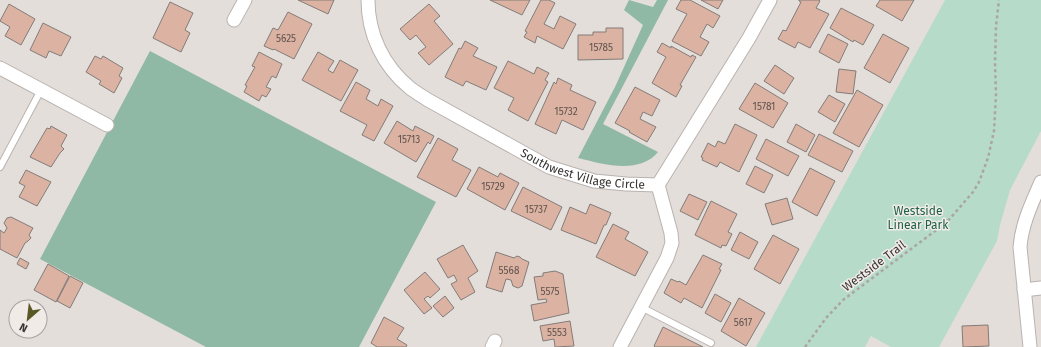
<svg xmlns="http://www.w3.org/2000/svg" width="1041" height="347" font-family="'Fira Sans',sans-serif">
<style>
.green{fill:#b6dbc8}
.forest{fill:#8fb9a4}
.building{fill:#dcb3a2;stroke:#827c79}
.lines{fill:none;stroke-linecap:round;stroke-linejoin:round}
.lane-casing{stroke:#b9b3b0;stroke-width:8}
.street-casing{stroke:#b9b3b0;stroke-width:15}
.path{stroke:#aaa5a3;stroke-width:2.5;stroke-dasharray:3 3;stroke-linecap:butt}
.lane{stroke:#fff;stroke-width:6}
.street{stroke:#fff;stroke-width:13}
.labels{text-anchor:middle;stroke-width:3;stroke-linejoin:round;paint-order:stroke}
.number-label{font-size:10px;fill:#60544f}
.street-label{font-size:12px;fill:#373433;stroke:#f1ebe8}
.park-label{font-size:12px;fill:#1c6246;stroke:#f1ebe8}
</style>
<rect width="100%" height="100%" fill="#e4dedb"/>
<!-- green -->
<path class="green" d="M945 0H1041V131L1010 190 1000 225 997 241 939 347H891L871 336 865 347H756Z"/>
<!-- forest -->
<path class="forest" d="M629 0 653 7 657 0H668L603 124 658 152C639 175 602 164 578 158L615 87 643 25 624 10Z
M150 51 436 202 359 347H206L40 259Z"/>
<!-- building -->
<path class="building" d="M298 0H334L328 14Z
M490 0H530L522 15Z
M541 0H549L555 3 544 24 554 29 560 16 576 24 563 49 537 36 535 43 524 37 527 32 525 31Z
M681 0H690L720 16 713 28 707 24 700 37 709 42 701 56 672 41 687 14 676 9Z
M701 0H723L718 9Z
M799 0H819L820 1 816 8 829 14 810 48 798 42 795 48 778 39 783 30 786 31 801 2 799 1Z
M880 0H914L902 21 876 6Z
M170 2 193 13 185 30 190 33 181 52 153 38Z
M9 4 35 19 21 45 5 36 10 27 0 21Z
M429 4 440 16 434 21 453 44 429 65 418 53 426 47 416 35 410 40 400 29Z
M841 8 874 25 863 45 854 40 853 42 830 28Z
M288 12 312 24 294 59 274 49 273 50 264 46 273 28 278 30Z
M43 23 71 37 61 56 49 51 46 58 30 50Z
M606 28H623V59L578 60V35H593V32H606Z
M828 34 848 44 839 63 819 52Z
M883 34 909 48 890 83 864 68Z
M465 41 478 48 473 56 497 67 486 90 466 81 463 86 445 77 459 48 461 49Z
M662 43 671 48V46L691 57 692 55 696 57 680 85 682 86 676 97 652 83 666 57 657 52Z
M259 52 282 64 276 78 272 76 266 87 271 89 266 97 262 95 259 101 244 92 247 86 245 85 255 67 252 66Z
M318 52 334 61 328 70 333 73 340 60 358 70 341 101 302 80Z
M95 56 101 59 103 56 123 68 119 76 122 78 114 93 99 84 101 81 86 72Z
M508 61 534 74 537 67 549 73 545 80 548 82 528 121 508 110 514 98 494 88Z
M775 65 794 78 784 94 764 81Z
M839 69 856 71 853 94 836 92Z
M558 78 572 85 570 90 596 102 583 130 562 120 556 134 535 124 554 82 556 84Z
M356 82 370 90 366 99 378 106 381 99 393 106 374 141 362 135 367 125 340 111Z
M755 83 788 103 773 128 739 109Z
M635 87 660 100 652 116 643 112 640 119 656 127 647 142 629 132 630 131 615 123Z
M857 90 883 105 859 147 833 133Z
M829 95 845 104 835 122 818 112Z
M397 121 413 131 415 126 434 136 430 144 428 142 416 162 384 143Z
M735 124 757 135 739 172 720 162 717 167 702 160 703 158 701 157 708 143 715 147 718 141 725 144Z
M796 124 815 135 806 152 787 142Z
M51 126 67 135 61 146 64 149 60 153 51 167 30 157 47 128 50 129Z
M819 134 853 151 842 172 808 155Z
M438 138 458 149 452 160 471 170 456 197 417 177Z
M766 139 799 156 788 176 756 159Z
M755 166 773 175 764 193 746 184Z
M479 167 498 177 500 173 519 183 505 210 467 189Z
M810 168 835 181 817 216 792 202Z
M26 170 51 182 37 206 19 197 25 186 19 183Z
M523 187 562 207 551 230 511 211Z
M689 194 707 202 698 220 680 211Z
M787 198 793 219 772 225 765 204Z
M711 201 737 214 728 232 732 234 726 246 722 245 721 248 695 235Z
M590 204 611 213 606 225H604L596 244 561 230 570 207 586 214Z
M11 217 33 228 29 235 31 238 28 241 25 243 17 258 0 249V230L4 233 7 228 4 223 7 218Z
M613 224 629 232 625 239 648 252 635 276 596 257Z
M740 232 758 242 749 259 731 250Z
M773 235 799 249 780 284 754 269Z
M463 245 478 271 468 278 475 292 461 300 451 284 457 281 454 275 448 278 437 259Z
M496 252 514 258 517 256 520 257 522 259 529 262 522 286 518 288 513 286 511 280 506 279 502 292 486 287Z
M703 255 722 264 719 269 721 270 702 308 684 298 681 303 664 293 671 279 678 282 679 281 686 285Z
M20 258 29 263 26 269 17 264Z
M48 264 69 276 56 302 34 290Z
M555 271 563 274 569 313 534 321 531 305 547 302 546 299 538 300 534 277 543 276V273Z
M425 272 440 289 430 298 428 296 424 299 432 308 424 314 404 290Z
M70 276 83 283 70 308 57 301Z
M715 294 731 303 721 322 705 313Z
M445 296 454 308 443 317 433 306Z
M739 298 765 313 746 346 721 331Z
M384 317 404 328 397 339 407 345 406 347H377L371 343Z
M570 321 574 346 555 347 554 339 543 341 540 326Z
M988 325 989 346 963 347 962 326Z
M663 327 703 347H655L654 346Z"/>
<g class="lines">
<defs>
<path id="lane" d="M0 167 41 90
M641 307 711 343"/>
<g id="street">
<path id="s1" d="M368 0C368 34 383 66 410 88 415 92 422 96 428 100L549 167 594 181 626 184 658 185 749 38 770 0"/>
<path d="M234 20 245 0"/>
<path d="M0 68 107 125"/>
<path d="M1024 290 1041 288"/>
<path d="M492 347 495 341"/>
<path d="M620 347 667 258 672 243 671 233 658 185"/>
<path d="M1030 347 1020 247C1022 223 1032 203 1041 182"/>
</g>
</defs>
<!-- lane casing -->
<use href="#lane" class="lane-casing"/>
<!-- street casing -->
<use href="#street" class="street-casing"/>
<!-- path -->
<path class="path" d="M805 347 826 318 843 300 947 222 973 192 979 182 988 158 994 131 996 95 995 63 996 26 999 0"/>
<!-- lane -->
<use href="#lane" class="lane"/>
<!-- street -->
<use href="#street" class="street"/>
</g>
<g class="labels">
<!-- number labels -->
<g class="number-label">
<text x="286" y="42">5625</text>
<text x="601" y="51">15785</text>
<text x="764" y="110">15781</text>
<text x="566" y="115">15732</text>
<text x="409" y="143">15713</text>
<text x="493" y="190">15729</text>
<text x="536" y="213">15737</text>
<text x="509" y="274">5568</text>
<text x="550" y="295">5575</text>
<text x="743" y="326">5617</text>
<text x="557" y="336">5553</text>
</g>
<!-- street labels -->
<g class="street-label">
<text dy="4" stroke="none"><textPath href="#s1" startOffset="294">Southwest Village Circle</textPath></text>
<text transform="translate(874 266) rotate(-37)" y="4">Westside Trail</text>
</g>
<!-- park labels -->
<g class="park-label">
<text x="918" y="215">Westside<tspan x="918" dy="14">Linear Park</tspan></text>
</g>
</g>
<!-- north arrow -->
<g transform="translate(28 319) rotate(208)"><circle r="19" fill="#f1ebe8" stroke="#a7a2a0"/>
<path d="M0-3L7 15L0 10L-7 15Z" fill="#5a5825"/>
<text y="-6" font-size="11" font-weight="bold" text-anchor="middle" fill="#373433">N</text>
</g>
</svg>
